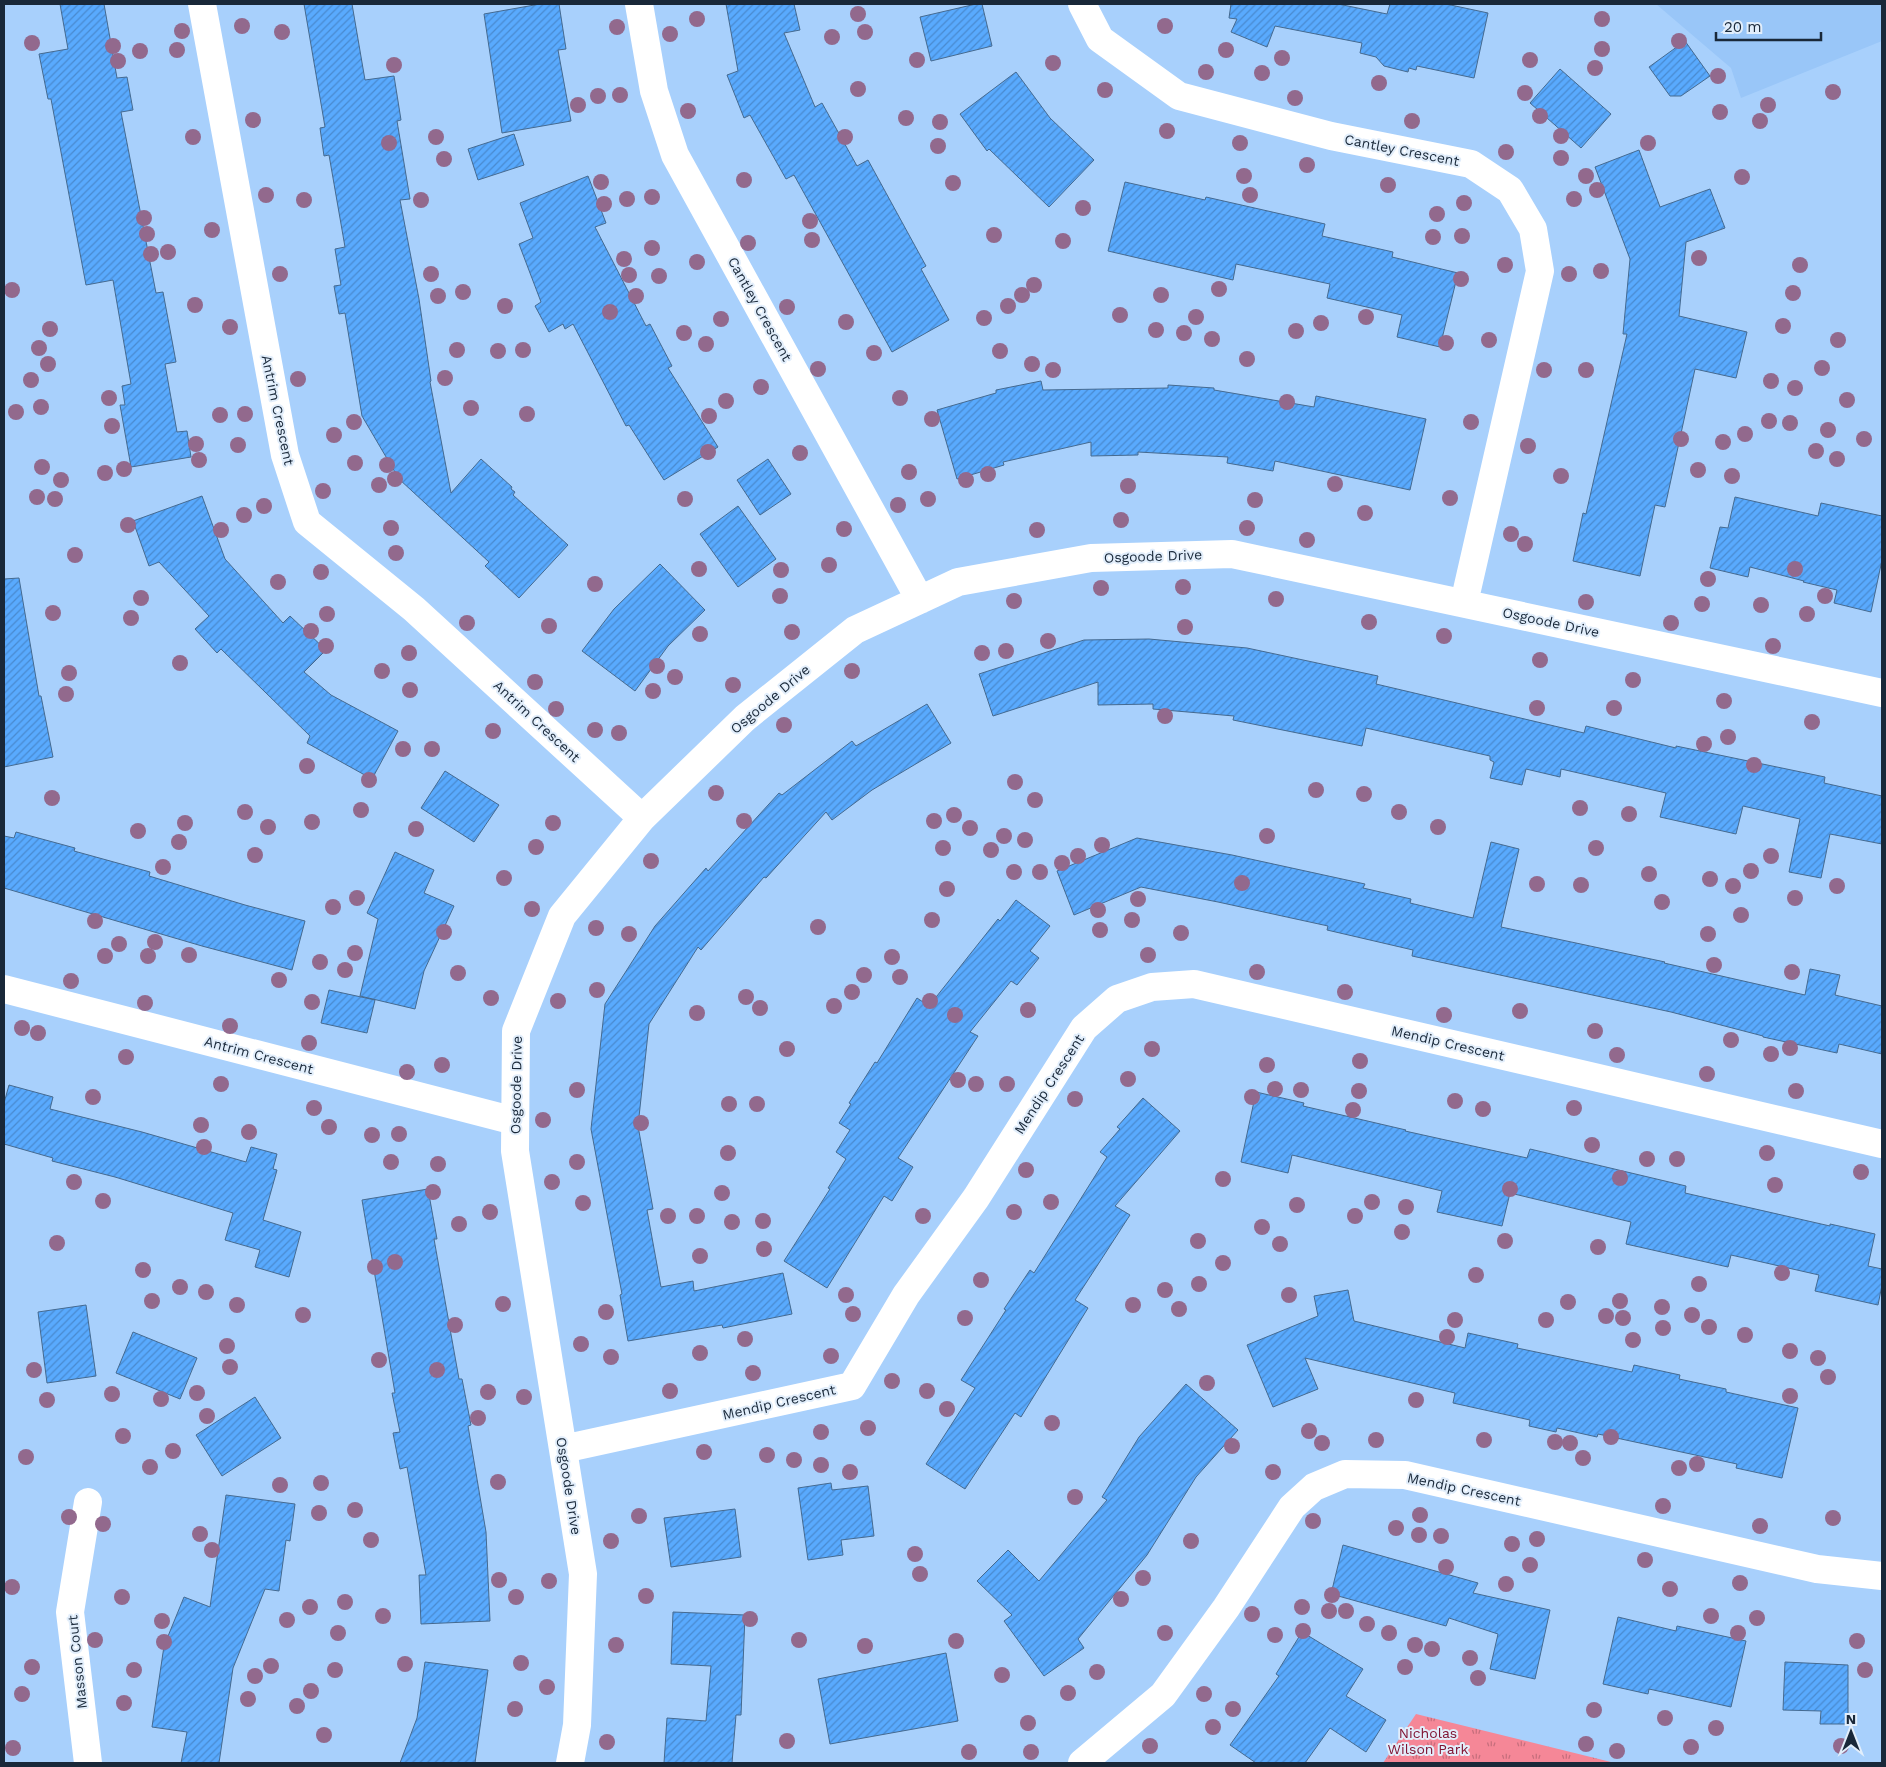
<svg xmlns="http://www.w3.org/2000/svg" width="1886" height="1767" font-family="'Work Sans',sans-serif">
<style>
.built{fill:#99c6f8}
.park{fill:url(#park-tufts)}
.building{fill:url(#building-hatch);stroke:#456a90}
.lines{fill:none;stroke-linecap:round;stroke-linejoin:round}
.minor{stroke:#fff;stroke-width:28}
.tree{fill:#92698d}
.labels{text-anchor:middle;stroke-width:4;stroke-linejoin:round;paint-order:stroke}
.street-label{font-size:14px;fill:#192839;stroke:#e2eefb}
.park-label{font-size:14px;fill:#801433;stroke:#e2eefb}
</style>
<defs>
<pattern id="park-tufts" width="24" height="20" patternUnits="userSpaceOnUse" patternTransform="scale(1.25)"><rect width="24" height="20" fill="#f58797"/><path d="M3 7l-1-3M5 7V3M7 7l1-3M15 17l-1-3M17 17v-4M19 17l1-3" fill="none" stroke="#c66e7c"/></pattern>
<pattern id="building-hatch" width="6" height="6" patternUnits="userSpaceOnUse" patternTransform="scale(1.25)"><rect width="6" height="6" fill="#59aafe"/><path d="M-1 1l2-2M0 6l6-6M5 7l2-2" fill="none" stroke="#498acf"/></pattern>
</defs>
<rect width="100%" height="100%" fill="#a8d0fc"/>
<!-- built -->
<path class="built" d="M1656 4H1882V41L1741 98 1731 68Z"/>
<!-- park -->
<path class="park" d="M1416 1714 1615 1763H1383Z"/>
<!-- building -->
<path class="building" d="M60 4H104L117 78 127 77 133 110 121 112 156 293 163 292 176 362 165 364 177 432 187 431 191 457 131 467 120 405H125L122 386 131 384 113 280 86 285 51 99H48L39 54 68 49Z
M304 4H352L365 80 394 76 401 120 397 121 410 199 400 200 419 299 431 381 430 382 451 493 481 459 512 487 511 489 515 492 513 495 568 545 519 598 485 566 489 562 399 479 362 416 345 313 339 314 334 286 341 285 335 249 345 247 329 155 324 156 320 128 325 127Z
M540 4H559L566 49 558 50 571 121 502 133 484 14Z
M726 4H794L800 30 784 33 815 107 822 103 857 166 868 160 926 266 921 269 949 320 892 352 794 175 786 179 750 115 744 118 727 75 738 71Z
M976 4H982L992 46 931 61 920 17Z
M1231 4H1338L1387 14 1390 4H1446L1488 13 1474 78 1417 66 1416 70 1409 68 1408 72 1384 66 1376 57 1360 53 1362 43 1275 26 1267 47 1231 32 1237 19 1229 18Z
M1685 41 1710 76 1681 96H1670L1649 67Z
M1560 69 1611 114 1581 148 1530 103Z
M1016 72 1050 118 1094 160 1049 207 989 149 987 151 960 114Z
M514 134 524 165 478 180 468 149Z
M1639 150 1660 207 1710 189 1725 228 1686 242 1679 316 1747 332 1736 378 1695 369 1665 507 1655 505 1640 576 1573 561 1583 513 1586 514 1627 334H1623L1630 259 1595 167Z
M588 176 606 223 595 227 646 326 650 324 672 366 668 368 718 447 664 480 629 425 626 426 573 324 565 329 563 324 549 332 535 306 541 302 519 244 533 238 520 203Z
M1125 182 1205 200 1206 197 1325 224 1322 236 1393 252 1392 257 1458 273 1440 347 1397 337 1402 315 1327 298 1330 284 1236 264 1233 280 1108 251Z
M1041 381 1043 390 1168 388V385L1214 388V390L1314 407 1316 396 1426 419 1410 490 1275 461 1273 471 1227 463 1228 457 1138 452V455L1091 456V442L1003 462 1004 465 957 479 937 410 996 393V390Z
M768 459 791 494 760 515 737 480Z
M202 496 225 559 283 623 290 616 326 650 304 672 331 695 398 731 372 779 307 743 310 736 221 649 217 653 195 629 209 616 159 562 149 566 133 521Z
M1735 497 1818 516 1821 503 1882 516V560L1871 612 1834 603 1837 590 1803 582 1804 581 1750 567 1748 577 1710 568 1720 527 1728 528Z
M738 506 776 559 738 587 700 534Z
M660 564 705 610 668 646 635 691 582 651 614 609Z
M19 578 39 696H41L53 757 4 767V579Z
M1149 639 1247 648 1378 676 1376 684 1584 733 1586 726 1676 748V746L1825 777 1824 783 1882 796V844L1830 834 1821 878 1789 872 1800 819 1743 806 1736 834 1660 817 1666 793 1561 769 1560 777 1526 769 1522 785 1490 778 1494 762 1490 760V756L1366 728 1362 746 1233 720 1234 716 1153 709V704L1098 705V682L993 716 979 674 1084 640Z
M927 704 951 743 872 790 832 820 826 812 766 878 764 877 701 950 698 947 649 1024 638 1126 653 1209 647 1210 661 1287 693 1281 694 1291 783 1273 792 1314 723 1328 722 1325 628 1341 620 1295 622 1294 591 1129 605 1004 655 926 706 868 708 871 779 793 782 795 852 741 856 746Z
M445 771 499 805 474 842 421 808Z
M16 832 75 848 74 851 150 872 149 876 245 905 305 921 292 970 202 946 4 888V836L14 838Z
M1137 838 1232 855 1365 884 1363 888 1411 899 1410 903 1473 918 1491 842 1519 849 1501 927 1665 962 1664 963 1805 995 1810 969 1840 975 1835 995 1882 1006V1054L1839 1044 1837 1053 1763 1037V1036L1671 1012 1412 956 1413 950 1327 930 1328 926 1218 902 1141 887 1074 915 1057 871Z
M395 852 434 870 424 893 454 906 424 971 415 1009 360 996 378 919 367 913Z
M1016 900 1050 926 1030 951 1039 958 1017 985 1011 981 970 1032 978 1036 898 1158 913 1167 892 1201 884 1196 827 1288 784 1261 830 1189 828 1188 846 1159 836 1152 850 1130 839 1123 851 1104 849 1103 875 1062 877 1063 917 998 929 1006 998 919 1000 921Z
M329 990 375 1000 367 1033 321 1023Z
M9 1085 53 1097 50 1109 142 1132 246 1162 251 1147 277 1154 273 1169 277 1170 263 1220 301 1232 289 1277 255 1267 260 1250 225 1240 233 1213 115 1177 52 1161 53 1158 4 1144V1103Z
M1256 1092 1304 1103 1303 1106 1406 1130 1405 1131 1527 1158 1530 1149 1686 1186 1685 1193 1830 1226V1224L1875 1234 1868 1266 1882 1269V1285L1878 1305 1815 1291 1819 1275 1731 1255 1728 1267 1626 1244 1631 1222 1510 1193 1502 1226 1437 1212 1442 1191 1292 1155 1288 1173 1241 1162Z
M1143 1098 1180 1131 1115 1206 1130 1215 1075 1300 1088 1308 1021 1417 1015 1413 965 1489 926 1464 975 1388 961 1380 1006 1310 1004 1309 1030 1270 1034 1273 1107 1157 1100 1152 1120 1129 1117 1127Z
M428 1189 437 1239H434L459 1379H462L471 1425 468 1426 486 1532 490 1621 421 1624 419 1575H426L407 1467 400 1469 393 1433 400 1432 392 1393H395L362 1200Z
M1348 1290 1354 1321 1465 1348 1468 1333 1518 1344 1517 1348 1632 1372 1634 1365 1680 1375 1679 1379 1726 1389V1392L1798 1408 1782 1478 1736 1468 1737 1464 1598 1434 1597 1437 1557 1428 1556 1432 1529 1426 1530 1420 1453 1403 1455 1393 1305 1358 1318 1389 1273 1407 1247 1345 1318 1316 1314 1296Z
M86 1305 96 1376 47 1383 38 1312Z
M133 1332 197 1358 180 1399 116 1373Z
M1186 1384 1238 1430 1196 1477 1147 1555 1078 1639 1084 1648 1044 1676 1004 1621 1012 1615 977 1581 1008 1550 1039 1581 1107 1500 1102 1497 1139 1437Z
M255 1397 281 1438 222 1476 196 1435Z
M831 1483 832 1490 868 1486 874 1536 841 1540 843 1555 808 1560 798 1488Z
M226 1495 295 1504 290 1541 286 1540 279 1591 265 1589 233 1668 219 1763H181L187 1732 152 1727 164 1646 184 1597 210 1607Z
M735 1509 741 1557 671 1567 664 1518Z
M1343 1545 1478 1583 1473 1593 1550 1610 1535 1679 1490 1669 1498 1634 1449 1618 1446 1626 1331 1594Z
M673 1612 745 1615 741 1715H736L732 1763H664L667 1718 706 1721 711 1666 671 1664Z
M1618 1617 1676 1631 1677 1626 1746 1641 1731 1707 1649 1689 1648 1694 1603 1684Z
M1302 1632 1363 1669 1346 1696 1386 1720 1366 1752 1330 1728 1305 1763H1256L1230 1745 1279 1676 1276 1674Z
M946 1653 958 1721 830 1744 818 1679Z
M425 1662 488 1670 475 1763H400L417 1718Z
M1785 1662 1848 1665V1724H1820L1821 1711 1783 1710Z"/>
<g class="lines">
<!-- minor -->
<path class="minor" d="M202 4 285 455 307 522 414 609 642 818
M639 4 654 91 675 155 920 600
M1082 4 1100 39 1179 96 1331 136 1471 164 1510 190 1533 229 1540 271 1464 603
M4 989 515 1121
M563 1449 852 1386 906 1295 976 1198 1084 1028 1117 999 1152 987 1194 984 1882 1144
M88 1763 70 1612 88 1502
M570 1763 577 1725 583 1574 515 1151 516 1031 562 916 642 818 745 718 855 630 958 582 1091 558 1232 554 1882 693
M1082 1763 1163 1695 1226 1608 1292 1507 1314 1487 1345 1474 1405 1475 1817 1569 1882 1576"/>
</g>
<!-- trees -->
<g class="tree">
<circle cx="858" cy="14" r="8"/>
<circle cx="697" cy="19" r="8"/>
<circle cx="1602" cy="19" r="8"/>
<circle cx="242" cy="26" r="8"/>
<circle cx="1165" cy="26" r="8"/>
<circle cx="617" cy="27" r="8"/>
<circle cx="182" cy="31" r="8"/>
<circle cx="282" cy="32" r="8"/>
<circle cx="865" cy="32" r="8"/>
<circle cx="670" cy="34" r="8"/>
<circle cx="832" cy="37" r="8"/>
<circle cx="1679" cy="41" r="8"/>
<circle cx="32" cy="43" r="8"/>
<circle cx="113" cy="46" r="8"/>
<circle cx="1602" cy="49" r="8"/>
<circle cx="177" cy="50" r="8"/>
<circle cx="1226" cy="50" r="8"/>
<circle cx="140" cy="51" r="8"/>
<circle cx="1282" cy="58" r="8"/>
<circle cx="917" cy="60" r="8"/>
<circle cx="1530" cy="60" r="8"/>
<circle cx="118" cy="61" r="8"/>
<circle cx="1053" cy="63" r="8"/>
<circle cx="394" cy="65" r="8"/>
<circle cx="1595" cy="68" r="8"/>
<circle cx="1206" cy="72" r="8"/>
<circle cx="1262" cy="73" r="8"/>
<circle cx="1718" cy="76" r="8"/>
<circle cx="1379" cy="83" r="8"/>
<circle cx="858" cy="89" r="8"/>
<circle cx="1105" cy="90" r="8"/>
<circle cx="1833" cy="92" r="8"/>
<circle cx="1525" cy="93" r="8"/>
<circle cx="620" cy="95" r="8"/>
<circle cx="598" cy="96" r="8"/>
<circle cx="1295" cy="98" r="8"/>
<circle cx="578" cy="105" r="8"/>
<circle cx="1768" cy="105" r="8"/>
<circle cx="688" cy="111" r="8"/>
<circle cx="1720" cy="112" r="8"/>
<circle cx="1540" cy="116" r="8"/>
<circle cx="906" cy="118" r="8"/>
<circle cx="253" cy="120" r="8"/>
<circle cx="1412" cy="121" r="8"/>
<circle cx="1760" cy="121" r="8"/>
<circle cx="940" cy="122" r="8"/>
<circle cx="1167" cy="131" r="8"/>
<circle cx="1561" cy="136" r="8"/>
<circle cx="193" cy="137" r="8"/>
<circle cx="436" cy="137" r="8"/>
<circle cx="845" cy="137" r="8"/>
<circle cx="389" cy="143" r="8"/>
<circle cx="1240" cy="143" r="8"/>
<circle cx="1648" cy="143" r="8"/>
<circle cx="938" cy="146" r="8"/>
<circle cx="1506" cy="152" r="8"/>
<circle cx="1561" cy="158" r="8"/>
<circle cx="444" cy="159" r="8"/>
<circle cx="1307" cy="165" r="8"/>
<circle cx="1244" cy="176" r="8"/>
<circle cx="1586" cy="176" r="8"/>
<circle cx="1742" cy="177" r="8"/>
<circle cx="744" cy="180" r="8"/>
<circle cx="601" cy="182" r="8"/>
<circle cx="953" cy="183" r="8"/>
<circle cx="1388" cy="185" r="8"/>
<circle cx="1597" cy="190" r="8"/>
<circle cx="266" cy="195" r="8"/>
<circle cx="1250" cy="195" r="8"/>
<circle cx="652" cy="197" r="8"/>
<circle cx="627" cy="199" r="8"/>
<circle cx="1574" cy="199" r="8"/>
<circle cx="304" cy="200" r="8"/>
<circle cx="421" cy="200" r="8"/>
<circle cx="1464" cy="203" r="8"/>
<circle cx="604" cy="204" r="8"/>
<circle cx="1083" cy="208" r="8"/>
<circle cx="1437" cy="214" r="8"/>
<circle cx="144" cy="218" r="8"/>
<circle cx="810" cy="221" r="8"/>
<circle cx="212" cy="230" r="8"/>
<circle cx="147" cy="234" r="8"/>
<circle cx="994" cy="235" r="8"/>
<circle cx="1462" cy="236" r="8"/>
<circle cx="1433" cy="237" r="8"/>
<circle cx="812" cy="240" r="8"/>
<circle cx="1063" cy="241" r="8"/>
<circle cx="748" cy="243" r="8"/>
<circle cx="652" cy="248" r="8"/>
<circle cx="168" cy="252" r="8"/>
<circle cx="151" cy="254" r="8"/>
<circle cx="1699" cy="258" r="8"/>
<circle cx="624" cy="259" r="8"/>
<circle cx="697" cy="262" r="8"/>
<circle cx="1505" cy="265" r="8"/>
<circle cx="1800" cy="265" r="8"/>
<circle cx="1601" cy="271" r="8"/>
<circle cx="280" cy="274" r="8"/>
<circle cx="431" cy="274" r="8"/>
<circle cx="1569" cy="274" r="8"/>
<circle cx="629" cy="275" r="8"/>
<circle cx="659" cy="276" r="8"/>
<circle cx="1461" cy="279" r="8"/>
<circle cx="1034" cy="285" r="8"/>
<circle cx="1219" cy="289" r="8"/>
<circle cx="12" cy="290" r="8"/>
<circle cx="463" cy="292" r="8"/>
<circle cx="1793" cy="293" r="8"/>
<circle cx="1022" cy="295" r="8"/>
<circle cx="1161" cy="295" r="8"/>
<circle cx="438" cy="296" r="8"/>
<circle cx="636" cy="296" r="8"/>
<circle cx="195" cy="305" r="8"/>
<circle cx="505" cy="306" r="8"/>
<circle cx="1008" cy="306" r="8"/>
<circle cx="787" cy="307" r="8"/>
<circle cx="610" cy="312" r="8"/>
<circle cx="1120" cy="315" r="8"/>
<circle cx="1196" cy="317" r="8"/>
<circle cx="1366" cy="317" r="8"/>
<circle cx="984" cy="318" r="8"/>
<circle cx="721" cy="319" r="8"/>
<circle cx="846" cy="322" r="8"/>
<circle cx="1321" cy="323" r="8"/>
<circle cx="1783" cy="326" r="8"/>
<circle cx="230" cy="327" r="8"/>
<circle cx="50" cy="329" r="8"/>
<circle cx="1156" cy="330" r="8"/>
<circle cx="1296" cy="331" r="8"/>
<circle cx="684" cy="333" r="8"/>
<circle cx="1184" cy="333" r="8"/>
<circle cx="1212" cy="339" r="8"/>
<circle cx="1489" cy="340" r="8"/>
<circle cx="1838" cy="340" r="8"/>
<circle cx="1446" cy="343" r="8"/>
<circle cx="706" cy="344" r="8"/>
<circle cx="39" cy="348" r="8"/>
<circle cx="457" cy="350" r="8"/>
<circle cx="523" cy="350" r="8"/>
<circle cx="498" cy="351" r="8"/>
<circle cx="1000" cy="351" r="8"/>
<circle cx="874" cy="353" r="8"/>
<circle cx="1247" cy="359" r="8"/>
<circle cx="48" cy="364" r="8"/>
<circle cx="1032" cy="364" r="8"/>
<circle cx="1822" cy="368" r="8"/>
<circle cx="818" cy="369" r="8"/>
<circle cx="1053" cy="370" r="8"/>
<circle cx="1544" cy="370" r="8"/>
<circle cx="1586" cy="370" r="8"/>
<circle cx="445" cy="378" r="8"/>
<circle cx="298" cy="379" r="8"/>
<circle cx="31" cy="380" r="8"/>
<circle cx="1771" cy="381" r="8"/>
<circle cx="761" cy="387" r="8"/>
<circle cx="1795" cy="388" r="8"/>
<circle cx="109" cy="398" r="8"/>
<circle cx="900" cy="398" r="8"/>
<circle cx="1847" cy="400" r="8"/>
<circle cx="726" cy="401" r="8"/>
<circle cx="1287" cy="402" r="8"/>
<circle cx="41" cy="407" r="8"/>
<circle cx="471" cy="408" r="8"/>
<circle cx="16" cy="412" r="8"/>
<circle cx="245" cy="414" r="8"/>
<circle cx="527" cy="414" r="8"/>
<circle cx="220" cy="415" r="8"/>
<circle cx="709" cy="416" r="8"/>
<circle cx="932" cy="419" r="8"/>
<circle cx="1769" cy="421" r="8"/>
<circle cx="354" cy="422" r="8"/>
<circle cx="1471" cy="422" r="8"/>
<circle cx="1790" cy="423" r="8"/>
<circle cx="112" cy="426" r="8"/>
<circle cx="1828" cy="430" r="8"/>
<circle cx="1745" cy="434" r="8"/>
<circle cx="334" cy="435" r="8"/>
<circle cx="1681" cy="439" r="8"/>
<circle cx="1864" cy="439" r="8"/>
<circle cx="1723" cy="442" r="8"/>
<circle cx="196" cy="444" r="8"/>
<circle cx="238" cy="445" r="8"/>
<circle cx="1528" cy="446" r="8"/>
<circle cx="1816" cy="451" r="8"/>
<circle cx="708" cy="452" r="8"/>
<circle cx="800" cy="453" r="8"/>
<circle cx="1837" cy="459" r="8"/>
<circle cx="199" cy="460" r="8"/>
<circle cx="355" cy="463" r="8"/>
<circle cx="387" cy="465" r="8"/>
<circle cx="42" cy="467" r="8"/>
<circle cx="124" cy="469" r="8"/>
<circle cx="1698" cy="470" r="8"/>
<circle cx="909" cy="472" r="8"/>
<circle cx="105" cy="473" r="8"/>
<circle cx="988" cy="474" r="8"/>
<circle cx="1561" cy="476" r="8"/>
<circle cx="1732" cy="476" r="8"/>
<circle cx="395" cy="479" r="8"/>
<circle cx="61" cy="480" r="8"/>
<circle cx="966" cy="480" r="8"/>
<circle cx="1335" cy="484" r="8"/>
<circle cx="379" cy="485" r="8"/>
<circle cx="1128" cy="486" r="8"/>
<circle cx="323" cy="491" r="8"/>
<circle cx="37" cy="497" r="8"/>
<circle cx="1450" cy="498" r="8"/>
<circle cx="55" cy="499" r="8"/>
<circle cx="685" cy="499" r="8"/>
<circle cx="928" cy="499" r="8"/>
<circle cx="1255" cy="500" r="8"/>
<circle cx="898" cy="505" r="8"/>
<circle cx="264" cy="506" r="8"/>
<circle cx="1365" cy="513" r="8"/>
<circle cx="244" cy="515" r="8"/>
<circle cx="1121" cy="520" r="8"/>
<circle cx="128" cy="525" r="8"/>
<circle cx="391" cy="528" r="8"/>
<circle cx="1247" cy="528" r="8"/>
<circle cx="844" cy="529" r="8"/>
<circle cx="221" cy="530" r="8"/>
<circle cx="1037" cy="530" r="8"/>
<circle cx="1511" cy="534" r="8"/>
<circle cx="1307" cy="540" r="8"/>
<circle cx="1525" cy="544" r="8"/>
<circle cx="396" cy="553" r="8"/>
<circle cx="75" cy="555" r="8"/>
<circle cx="829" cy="565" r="8"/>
<circle cx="699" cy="569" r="8"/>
<circle cx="1795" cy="569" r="8"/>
<circle cx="781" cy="570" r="8"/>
<circle cx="321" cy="572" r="8"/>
<circle cx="1708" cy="579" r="8"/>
<circle cx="278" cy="582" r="8"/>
<circle cx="595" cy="584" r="8"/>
<circle cx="1183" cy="587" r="8"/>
<circle cx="1101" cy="588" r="8"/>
<circle cx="780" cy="596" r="8"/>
<circle cx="1825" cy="596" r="8"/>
<circle cx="141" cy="598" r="8"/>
<circle cx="1276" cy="599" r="8"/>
<circle cx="1014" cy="601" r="8"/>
<circle cx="1586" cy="602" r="8"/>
<circle cx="1702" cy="604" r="8"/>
<circle cx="1761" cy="605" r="8"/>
<circle cx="53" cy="613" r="8"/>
<circle cx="327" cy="614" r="8"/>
<circle cx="1807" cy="614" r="8"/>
<circle cx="131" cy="618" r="8"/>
<circle cx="1369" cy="622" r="8"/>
<circle cx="467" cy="623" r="8"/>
<circle cx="1671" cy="623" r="8"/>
<circle cx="549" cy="626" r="8"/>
<circle cx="1185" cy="627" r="8"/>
<circle cx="311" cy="631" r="8"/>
<circle cx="792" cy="632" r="8"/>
<circle cx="700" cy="634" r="8"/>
<circle cx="1444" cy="636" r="8"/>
<circle cx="1048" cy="641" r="8"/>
<circle cx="326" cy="646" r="8"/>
<circle cx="1773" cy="646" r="8"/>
<circle cx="1006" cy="651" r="8"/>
<circle cx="409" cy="653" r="8"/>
<circle cx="982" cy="653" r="8"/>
<circle cx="1540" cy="660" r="8"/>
<circle cx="180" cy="663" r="8"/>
<circle cx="657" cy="666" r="8"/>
<circle cx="382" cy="671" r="8"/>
<circle cx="852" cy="671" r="8"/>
<circle cx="69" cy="673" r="8"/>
<circle cx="675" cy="677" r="8"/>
<circle cx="1633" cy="680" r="8"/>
<circle cx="535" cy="682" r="8"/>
<circle cx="733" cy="685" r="8"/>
<circle cx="410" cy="690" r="8"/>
<circle cx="653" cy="691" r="8"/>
<circle cx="66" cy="694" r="8"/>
<circle cx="1724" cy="701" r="8"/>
<circle cx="1537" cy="708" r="8"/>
<circle cx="1614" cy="708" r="8"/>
<circle cx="556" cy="709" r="8"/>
<circle cx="1165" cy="716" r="8"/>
<circle cx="1812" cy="722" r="8"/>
<circle cx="784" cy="725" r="8"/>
<circle cx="595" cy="730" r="8"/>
<circle cx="493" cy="731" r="8"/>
<circle cx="619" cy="733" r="8"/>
<circle cx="1728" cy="737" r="8"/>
<circle cx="1704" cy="744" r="8"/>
<circle cx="403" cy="749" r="8"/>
<circle cx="432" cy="749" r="8"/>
<circle cx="1754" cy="765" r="8"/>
<circle cx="307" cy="766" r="8"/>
<circle cx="369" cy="780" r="8"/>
<circle cx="1015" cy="782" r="8"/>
<circle cx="1316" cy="790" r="8"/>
<circle cx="716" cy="793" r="8"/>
<circle cx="1364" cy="794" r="8"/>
<circle cx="52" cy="798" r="8"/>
<circle cx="1035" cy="800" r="8"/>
<circle cx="1580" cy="808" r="8"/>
<circle cx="361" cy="810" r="8"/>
<circle cx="245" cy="812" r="8"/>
<circle cx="1399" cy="812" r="8"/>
<circle cx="1629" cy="814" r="8"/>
<circle cx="954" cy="815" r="8"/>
<circle cx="744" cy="821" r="8"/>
<circle cx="934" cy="821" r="8"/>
<circle cx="312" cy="822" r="8"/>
<circle cx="185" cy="823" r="8"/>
<circle cx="553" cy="823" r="8"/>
<circle cx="268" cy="827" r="8"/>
<circle cx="1438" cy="827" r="8"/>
<circle cx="970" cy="828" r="8"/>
<circle cx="416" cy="829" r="8"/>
<circle cx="138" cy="831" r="8"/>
<circle cx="1004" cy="836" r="8"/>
<circle cx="1267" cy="836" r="8"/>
<circle cx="1025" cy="840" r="8"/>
<circle cx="179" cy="842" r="8"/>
<circle cx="1102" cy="845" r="8"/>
<circle cx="536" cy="847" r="8"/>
<circle cx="943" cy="848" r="8"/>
<circle cx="1596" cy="848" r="8"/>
<circle cx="991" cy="850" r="8"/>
<circle cx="255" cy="855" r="8"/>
<circle cx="1078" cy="856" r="8"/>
<circle cx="1771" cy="856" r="8"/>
<circle cx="651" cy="861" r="8"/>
<circle cx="1062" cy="863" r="8"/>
<circle cx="163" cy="867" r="8"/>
<circle cx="1751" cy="871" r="8"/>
<circle cx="1014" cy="872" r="8"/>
<circle cx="1040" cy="872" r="8"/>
<circle cx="1649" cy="874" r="8"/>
<circle cx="504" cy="878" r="8"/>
<circle cx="1710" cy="879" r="8"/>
<circle cx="1242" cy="883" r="8"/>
<circle cx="1537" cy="884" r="8"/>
<circle cx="1581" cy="885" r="8"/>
<circle cx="1733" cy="886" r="8"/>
<circle cx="1837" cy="886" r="8"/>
<circle cx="947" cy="889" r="8"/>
<circle cx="357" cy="898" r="8"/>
<circle cx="1795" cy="898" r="8"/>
<circle cx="1138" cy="899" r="8"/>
<circle cx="1662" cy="902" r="8"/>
<circle cx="333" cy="907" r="8"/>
<circle cx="532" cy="909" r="8"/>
<circle cx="1098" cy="910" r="8"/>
<circle cx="1741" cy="915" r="8"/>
<circle cx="932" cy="920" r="8"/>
<circle cx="1132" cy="920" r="8"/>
<circle cx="95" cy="921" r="8"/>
<circle cx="818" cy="927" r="8"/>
<circle cx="596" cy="928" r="8"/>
<circle cx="1100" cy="930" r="8"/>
<circle cx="444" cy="932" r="8"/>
<circle cx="1181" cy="933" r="8"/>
<circle cx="629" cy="934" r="8"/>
<circle cx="1708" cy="934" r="8"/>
<circle cx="155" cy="942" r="8"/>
<circle cx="119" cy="944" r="8"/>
<circle cx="355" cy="953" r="8"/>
<circle cx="189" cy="955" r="8"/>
<circle cx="1148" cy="955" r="8"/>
<circle cx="105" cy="956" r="8"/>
<circle cx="148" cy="956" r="8"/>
<circle cx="892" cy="957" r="8"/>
<circle cx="320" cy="962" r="8"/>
<circle cx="1714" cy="965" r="8"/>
<circle cx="345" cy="970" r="8"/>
<circle cx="1257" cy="972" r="8"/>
<circle cx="1792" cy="972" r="8"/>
<circle cx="458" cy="973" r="8"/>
<circle cx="864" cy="975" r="8"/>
<circle cx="900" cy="977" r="8"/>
<circle cx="279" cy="980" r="8"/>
<circle cx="71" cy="981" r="8"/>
<circle cx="597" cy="990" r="8"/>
<circle cx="852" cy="992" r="8"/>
<circle cx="1345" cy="992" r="8"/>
<circle cx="746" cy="997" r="8"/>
<circle cx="491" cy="998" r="8"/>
<circle cx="558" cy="1001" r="8"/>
<circle cx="930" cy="1001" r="8"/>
<circle cx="312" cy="1002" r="8"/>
<circle cx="145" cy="1003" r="8"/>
<circle cx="834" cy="1006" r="8"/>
<circle cx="760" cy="1008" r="8"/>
<circle cx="1028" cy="1010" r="8"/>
<circle cx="1520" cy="1011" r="8"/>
<circle cx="697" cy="1013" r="8"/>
<circle cx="955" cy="1015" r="8"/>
<circle cx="1444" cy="1015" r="8"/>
<circle cx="230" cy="1026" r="8"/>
<circle cx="22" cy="1028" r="8"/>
<circle cx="1595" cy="1031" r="8"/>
<circle cx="38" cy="1033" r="8"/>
<circle cx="1731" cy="1040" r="8"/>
<circle cx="309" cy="1043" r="8"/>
<circle cx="1790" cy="1048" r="8"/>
<circle cx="787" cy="1049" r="8"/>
<circle cx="1152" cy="1049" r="8"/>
<circle cx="1771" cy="1054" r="8"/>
<circle cx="1617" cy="1055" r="8"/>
<circle cx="126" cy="1057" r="8"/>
<circle cx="1360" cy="1061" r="8"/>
<circle cx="442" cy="1065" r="8"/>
<circle cx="1267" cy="1065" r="8"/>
<circle cx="407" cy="1072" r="8"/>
<circle cx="1707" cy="1074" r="8"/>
<circle cx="1128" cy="1079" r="8"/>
<circle cx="958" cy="1080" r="8"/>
<circle cx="221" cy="1084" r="8"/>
<circle cx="976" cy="1084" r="8"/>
<circle cx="1007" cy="1084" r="8"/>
<circle cx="1275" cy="1089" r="8"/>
<circle cx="577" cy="1090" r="8"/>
<circle cx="1301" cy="1090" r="8"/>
<circle cx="1359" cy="1091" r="8"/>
<circle cx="1796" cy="1091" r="8"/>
<circle cx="93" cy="1097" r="8"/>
<circle cx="1252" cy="1097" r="8"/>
<circle cx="1075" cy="1099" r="8"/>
<circle cx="1455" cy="1101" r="8"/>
<circle cx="729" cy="1104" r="8"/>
<circle cx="757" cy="1104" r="8"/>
<circle cx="314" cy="1108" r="8"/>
<circle cx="1574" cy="1108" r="8"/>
<circle cx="1483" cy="1109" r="8"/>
<circle cx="1353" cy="1110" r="8"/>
<circle cx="543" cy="1120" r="8"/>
<circle cx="641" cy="1123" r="8"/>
<circle cx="201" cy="1125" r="8"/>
<circle cx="329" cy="1127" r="8"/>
<circle cx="249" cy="1132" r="8"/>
<circle cx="399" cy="1134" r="8"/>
<circle cx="372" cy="1135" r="8"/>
<circle cx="1592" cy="1145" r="8"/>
<circle cx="204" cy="1147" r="8"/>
<circle cx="728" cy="1153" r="8"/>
<circle cx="1767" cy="1153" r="8"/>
<circle cx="1647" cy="1159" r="8"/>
<circle cx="1677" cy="1159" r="8"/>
<circle cx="391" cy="1162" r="8"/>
<circle cx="577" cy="1162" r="8"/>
<circle cx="438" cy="1164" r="8"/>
<circle cx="1026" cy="1170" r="8"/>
<circle cx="1861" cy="1172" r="8"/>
<circle cx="1620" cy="1178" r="8"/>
<circle cx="1223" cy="1179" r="8"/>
<circle cx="74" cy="1182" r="8"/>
<circle cx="552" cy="1182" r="8"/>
<circle cx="1775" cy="1185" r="8"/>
<circle cx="1510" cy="1189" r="8"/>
<circle cx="433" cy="1192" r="8"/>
<circle cx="722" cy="1193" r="8"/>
<circle cx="103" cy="1201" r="8"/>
<circle cx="1051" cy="1202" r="8"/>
<circle cx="1372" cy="1202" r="8"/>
<circle cx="583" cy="1203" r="8"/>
<circle cx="1297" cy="1205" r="8"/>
<circle cx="1406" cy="1207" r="8"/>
<circle cx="490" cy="1212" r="8"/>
<circle cx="1014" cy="1212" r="8"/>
<circle cx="668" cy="1216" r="8"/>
<circle cx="697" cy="1216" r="8"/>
<circle cx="923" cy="1216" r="8"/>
<circle cx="1355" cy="1216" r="8"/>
<circle cx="763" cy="1221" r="8"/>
<circle cx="732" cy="1222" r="8"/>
<circle cx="459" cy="1224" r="8"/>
<circle cx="1262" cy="1227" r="8"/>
<circle cx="1402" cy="1232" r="8"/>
<circle cx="1198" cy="1241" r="8"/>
<circle cx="1505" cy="1241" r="8"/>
<circle cx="57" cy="1243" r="8"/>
<circle cx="1280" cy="1244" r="8"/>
<circle cx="1598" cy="1247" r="8"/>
<circle cx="764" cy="1249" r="8"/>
<circle cx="700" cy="1256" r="8"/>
<circle cx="395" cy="1262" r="8"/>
<circle cx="1223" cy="1263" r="8"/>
<circle cx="375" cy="1267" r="8"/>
<circle cx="143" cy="1270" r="8"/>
<circle cx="1782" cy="1273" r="8"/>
<circle cx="1476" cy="1275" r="8"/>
<circle cx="981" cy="1280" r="8"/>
<circle cx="1199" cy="1284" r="8"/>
<circle cx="1699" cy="1284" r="8"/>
<circle cx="180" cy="1287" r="8"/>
<circle cx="1165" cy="1290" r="8"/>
<circle cx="206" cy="1292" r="8"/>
<circle cx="846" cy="1295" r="8"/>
<circle cx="1289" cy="1295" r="8"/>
<circle cx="152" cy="1301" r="8"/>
<circle cx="1620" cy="1301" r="8"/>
<circle cx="1568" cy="1302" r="8"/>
<circle cx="503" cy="1304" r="8"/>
<circle cx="237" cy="1305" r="8"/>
<circle cx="1133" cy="1305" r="8"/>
<circle cx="1662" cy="1307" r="8"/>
<circle cx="1179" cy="1309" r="8"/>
<circle cx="606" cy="1312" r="8"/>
<circle cx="853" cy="1314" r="8"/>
<circle cx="303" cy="1315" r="8"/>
<circle cx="1692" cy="1315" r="8"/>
<circle cx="1606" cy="1316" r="8"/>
<circle cx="965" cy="1318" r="8"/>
<circle cx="1623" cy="1318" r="8"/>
<circle cx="1455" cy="1320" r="8"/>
<circle cx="1546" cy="1320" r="8"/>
<circle cx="455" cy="1325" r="8"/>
<circle cx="1709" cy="1327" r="8"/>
<circle cx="1663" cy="1328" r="8"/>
<circle cx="1745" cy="1335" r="8"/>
<circle cx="1447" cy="1337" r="8"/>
<circle cx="745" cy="1339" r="8"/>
<circle cx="1633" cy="1340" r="8"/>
<circle cx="581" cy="1344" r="8"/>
<circle cx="227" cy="1346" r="8"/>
<circle cx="1790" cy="1351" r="8"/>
<circle cx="700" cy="1353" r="8"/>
<circle cx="831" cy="1356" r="8"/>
<circle cx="611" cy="1357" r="8"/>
<circle cx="1818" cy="1358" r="8"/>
<circle cx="379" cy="1360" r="8"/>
<circle cx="230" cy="1367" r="8"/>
<circle cx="34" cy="1370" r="8"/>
<circle cx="437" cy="1370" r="8"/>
<circle cx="753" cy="1373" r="8"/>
<circle cx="1828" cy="1377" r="8"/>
<circle cx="892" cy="1381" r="8"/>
<circle cx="1207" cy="1383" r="8"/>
<circle cx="670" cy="1391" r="8"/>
<circle cx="927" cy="1391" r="8"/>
<circle cx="488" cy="1392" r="8"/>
<circle cx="197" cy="1393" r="8"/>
<circle cx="112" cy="1394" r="8"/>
<circle cx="1790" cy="1396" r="8"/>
<circle cx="524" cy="1397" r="8"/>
<circle cx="161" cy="1399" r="8"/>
<circle cx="47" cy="1400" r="8"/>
<circle cx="1416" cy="1400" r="8"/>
<circle cx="947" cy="1409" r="8"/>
<circle cx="207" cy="1416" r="8"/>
<circle cx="478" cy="1418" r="8"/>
<circle cx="1052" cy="1423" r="8"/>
<circle cx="868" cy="1428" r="8"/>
<circle cx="1309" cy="1431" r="8"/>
<circle cx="821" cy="1432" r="8"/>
<circle cx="123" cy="1436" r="8"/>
<circle cx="1611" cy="1437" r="8"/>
<circle cx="1376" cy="1440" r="8"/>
<circle cx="1484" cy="1440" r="8"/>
<circle cx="1555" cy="1442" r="8"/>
<circle cx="1322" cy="1443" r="8"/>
<circle cx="1570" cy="1443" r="8"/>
<circle cx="1232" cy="1446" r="8"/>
<circle cx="173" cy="1451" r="8"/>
<circle cx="704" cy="1452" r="8"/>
<circle cx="767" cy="1455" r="8"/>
<circle cx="26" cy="1457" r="8"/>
<circle cx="1583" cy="1458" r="8"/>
<circle cx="794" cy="1460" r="8"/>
<circle cx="1697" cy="1464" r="8"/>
<circle cx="821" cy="1465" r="8"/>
<circle cx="150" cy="1467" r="8"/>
<circle cx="1679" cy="1468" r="8"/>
<circle cx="850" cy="1472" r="8"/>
<circle cx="1273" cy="1472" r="8"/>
<circle cx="498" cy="1482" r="8"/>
<circle cx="321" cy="1483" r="8"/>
<circle cx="280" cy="1485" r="8"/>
<circle cx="1075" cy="1497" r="8"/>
<circle cx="1663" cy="1506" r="8"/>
<circle cx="355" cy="1510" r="8"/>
<circle cx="319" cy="1513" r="8"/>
<circle cx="1420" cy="1515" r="8"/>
<circle cx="639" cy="1516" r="8"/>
<circle cx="69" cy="1517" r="8"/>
<circle cx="1833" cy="1518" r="8"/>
<circle cx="1313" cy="1521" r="8"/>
<circle cx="103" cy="1524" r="8"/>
<circle cx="1760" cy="1526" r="8"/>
<circle cx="1396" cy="1528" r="8"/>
<circle cx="200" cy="1534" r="8"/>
<circle cx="1419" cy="1535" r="8"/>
<circle cx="1441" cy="1536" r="8"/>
<circle cx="1537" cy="1539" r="8"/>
<circle cx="371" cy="1540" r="8"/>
<circle cx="611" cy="1541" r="8"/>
<circle cx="1191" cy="1541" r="8"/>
<circle cx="1512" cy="1544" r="8"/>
<circle cx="212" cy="1550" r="8"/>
<circle cx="915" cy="1554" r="8"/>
<circle cx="1645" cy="1560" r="8"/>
<circle cx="1530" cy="1565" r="8"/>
<circle cx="1446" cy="1567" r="8"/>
<circle cx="920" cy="1574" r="8"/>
<circle cx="1143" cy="1578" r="8"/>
<circle cx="499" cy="1580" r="8"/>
<circle cx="549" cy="1581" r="8"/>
<circle cx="1740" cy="1583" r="8"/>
<circle cx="1506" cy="1584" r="8"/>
<circle cx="12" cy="1587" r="8"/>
<circle cx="1670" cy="1589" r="8"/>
<circle cx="1332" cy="1595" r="8"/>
<circle cx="646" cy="1596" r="8"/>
<circle cx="122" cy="1597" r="8"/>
<circle cx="516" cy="1597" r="8"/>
<circle cx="1121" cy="1599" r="8"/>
<circle cx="345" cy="1602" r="8"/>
<circle cx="310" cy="1607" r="8"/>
<circle cx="1302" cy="1607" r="8"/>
<circle cx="1329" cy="1611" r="8"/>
<circle cx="1346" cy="1611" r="8"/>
<circle cx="1252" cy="1614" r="8"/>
<circle cx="383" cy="1616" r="8"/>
<circle cx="1711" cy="1616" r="8"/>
<circle cx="1757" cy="1618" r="8"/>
<circle cx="750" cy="1619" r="8"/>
<circle cx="287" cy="1620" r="8"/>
<circle cx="162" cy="1621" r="8"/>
<circle cx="1367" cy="1624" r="8"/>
<circle cx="1303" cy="1631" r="8"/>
<circle cx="338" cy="1633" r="8"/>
<circle cx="1165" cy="1633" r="8"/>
<circle cx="1389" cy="1633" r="8"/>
<circle cx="1738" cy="1633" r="8"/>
<circle cx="1275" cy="1635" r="8"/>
<circle cx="95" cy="1640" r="8"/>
<circle cx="799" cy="1640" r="8"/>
<circle cx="956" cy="1641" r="8"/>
<circle cx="1857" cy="1641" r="8"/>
<circle cx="164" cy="1642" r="8"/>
<circle cx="616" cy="1645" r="8"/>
<circle cx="1415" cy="1645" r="8"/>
<circle cx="865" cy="1646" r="8"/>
<circle cx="1432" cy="1649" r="8"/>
<circle cx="1470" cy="1658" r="8"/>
<circle cx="521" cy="1663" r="8"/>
<circle cx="405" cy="1664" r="8"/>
<circle cx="271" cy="1666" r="8"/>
<circle cx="32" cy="1667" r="8"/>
<circle cx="1405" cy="1667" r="8"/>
<circle cx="134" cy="1670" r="8"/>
<circle cx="335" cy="1670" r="8"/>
<circle cx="1865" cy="1670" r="8"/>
<circle cx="1097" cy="1672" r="8"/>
<circle cx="1002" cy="1675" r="8"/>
<circle cx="255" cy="1676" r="8"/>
<circle cx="1478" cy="1678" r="8"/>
<circle cx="547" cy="1687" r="8"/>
<circle cx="311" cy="1691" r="8"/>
<circle cx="1068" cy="1693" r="8"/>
<circle cx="22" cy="1694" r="8"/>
<circle cx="1204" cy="1694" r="8"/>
<circle cx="248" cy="1699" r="8"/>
<circle cx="124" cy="1703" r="8"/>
<circle cx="297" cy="1706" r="8"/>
<circle cx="515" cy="1709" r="8"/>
<circle cx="1233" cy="1709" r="8"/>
<circle cx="1594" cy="1710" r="8"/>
<circle cx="1665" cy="1718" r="8"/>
<circle cx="1028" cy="1723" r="8"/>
<circle cx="1213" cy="1727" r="8"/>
<circle cx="1716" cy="1728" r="8"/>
<circle cx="324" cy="1735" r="8"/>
<circle cx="787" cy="1741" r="8"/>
<circle cx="607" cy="1742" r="8"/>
<circle cx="1586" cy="1744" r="8"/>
<circle cx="1150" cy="1746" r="8"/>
<circle cx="1841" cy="1746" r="8"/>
<circle cx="1691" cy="1747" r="8"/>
<circle cx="13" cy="1748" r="8"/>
<circle cx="1617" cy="1751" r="8"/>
<circle cx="969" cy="1752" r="8"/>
<circle cx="1031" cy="1752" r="8"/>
</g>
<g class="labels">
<!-- street labels -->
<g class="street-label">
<text transform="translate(1402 150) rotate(11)" y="5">Cantley Crescent</text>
<text transform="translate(760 309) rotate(61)" y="5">Cantley Crescent</text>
<text transform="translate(278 410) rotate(78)" y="5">Antrim Crescent</text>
<text transform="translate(1153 556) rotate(-2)" y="5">Osgoode Drive</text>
<text transform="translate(1551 622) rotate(12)" y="5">Osgoode Drive</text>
<text transform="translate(770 699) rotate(-40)" y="5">Osgoode Drive</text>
<text transform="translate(537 721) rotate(43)" y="5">Antrim Crescent</text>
<text transform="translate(1448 1043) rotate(13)" y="5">Mendip Crescent</text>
<text transform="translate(259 1055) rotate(15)" y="5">Antrim Crescent</text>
<text transform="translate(1049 1084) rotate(-57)" y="5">Mendip Crescent</text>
<text transform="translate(516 1085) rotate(-89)" y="5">Osgoode Drive</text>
<text transform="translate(779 1402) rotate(-13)" y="5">Mendip Crescent</text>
<text transform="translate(569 1486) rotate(81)" y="5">Osgoode Drive</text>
<text transform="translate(1464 1489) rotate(12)" y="5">Mendip Crescent</text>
<text transform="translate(77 1662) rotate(-96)" y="5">Masson Court</text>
</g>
<!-- park labels -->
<g class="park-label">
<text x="1428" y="1738">Nicholas<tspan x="1428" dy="16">Wilson Park</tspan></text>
</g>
</g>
<!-- border -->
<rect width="1886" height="1767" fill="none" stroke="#192839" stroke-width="10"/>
<!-- north arrow -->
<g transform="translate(1851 1732)" stroke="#e2eefb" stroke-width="4" paint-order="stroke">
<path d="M0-4L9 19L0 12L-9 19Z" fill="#192839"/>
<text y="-8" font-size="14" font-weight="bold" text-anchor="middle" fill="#192839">N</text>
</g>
<!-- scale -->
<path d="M1716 32v8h105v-8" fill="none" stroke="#192839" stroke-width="2.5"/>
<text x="1724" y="32" font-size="15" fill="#192839" stroke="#e2eefb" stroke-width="4" paint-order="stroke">20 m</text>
</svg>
